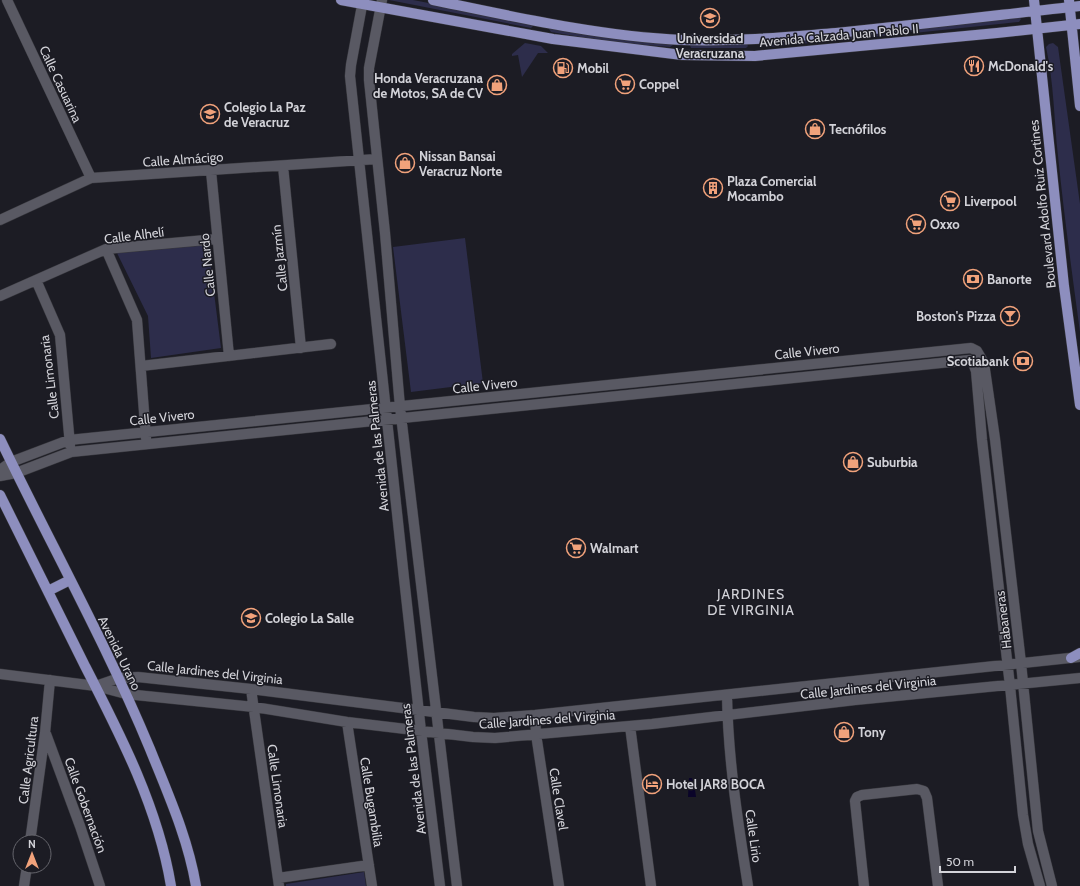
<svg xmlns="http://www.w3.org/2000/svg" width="1080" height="886" font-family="Cabin,sans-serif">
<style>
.green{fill:#2d2d4b}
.water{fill:#0a0429}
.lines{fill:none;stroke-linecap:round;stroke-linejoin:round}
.minor-casing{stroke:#38383e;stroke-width:11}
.major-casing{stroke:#38383e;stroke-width:11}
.minor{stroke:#595963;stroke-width:10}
.major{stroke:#8d8ebe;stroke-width:10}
.labels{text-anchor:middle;stroke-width:3;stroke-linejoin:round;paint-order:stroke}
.street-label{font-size:13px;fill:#d2d2d8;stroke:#1c1c24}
.poi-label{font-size:13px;font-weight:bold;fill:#d2d2d8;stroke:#1c1c24;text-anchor:start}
.neighbourhood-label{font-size:14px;letter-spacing:1px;fill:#d2d2d8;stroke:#1c1c24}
</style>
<rect width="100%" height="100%" fill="#1c1c24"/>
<!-- green -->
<path class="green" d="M389 0H413L532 23 533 26 531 28Z
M1018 16 1021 19 1019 22 914 33 910 31 912 28Z
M552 27 670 42 673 45 670 47C630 44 590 39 551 32L549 29Z
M892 30 894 33 892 35 768 47 766 45 768 42Z
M525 43 541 46 548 53H538L522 77 518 55 512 56V54Z
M691 43H746L748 46 746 48H691L690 45Z
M1053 43 1058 47 1080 204V332C1072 273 1064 215 1058 156 1054 120 1054 83 1046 47L1049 44Z
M465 238 483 383 411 392 393 247Z
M208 245 221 348 151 358 148 316 117 253Z
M364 872 366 886H286V884Z"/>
<!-- water -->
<path class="water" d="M689 778H692L693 782H694L696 797H688Z"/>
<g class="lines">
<defs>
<path id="minor" d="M7 0 91 178
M363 0 351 65 350 76 404 578 421 731 440 886
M382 0 369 68V80L385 233 400 407 457 886
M283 166 301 348
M211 171 229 356
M0 220 91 178 377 159
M106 249 137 320 146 438
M36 280 60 335 70 445
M0 296 106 249 217 239
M141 366 331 344
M0 470 11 462 69 440 971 348 977 351 984 363 995 439 1021 663 1038 831 1052 886
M0 476 16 473 71 452 970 360 973 363 976 371 982 440 1010 686 1023 815 1028 844 1040 886
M0 674 96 686 126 694 254 707 347 722 473 737 495 738 652 724 855 700 1080 678
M96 686 119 678 138 677 251 689 474 717 494 718 535 715 1079 657
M251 689 279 886
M727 695C728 759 738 823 748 886
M535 715 536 734 559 886
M347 722 372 886
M630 726 651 886
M46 734 80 826 100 886
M30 842 45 733 50 680
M278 878 369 865
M24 886 27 866
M864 886 855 801 857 797 862 795 917 789 924 791 927 798 938 886"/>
<path id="major" d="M341 0 553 39 682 55 755 56 997 33 1080 24
M433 0C515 17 598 36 682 40 733 42 784 37 836 33 917 25 999 15 1080 6
M1034 0 1064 286 1080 405
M1069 0 1080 106
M0 439C50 543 106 643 150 749 168 794 188 838 196 886
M0 495C28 551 56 608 84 664 120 734 158 807 171 886
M48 591 70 580
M1071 658 1080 653"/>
</defs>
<!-- minor casing -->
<use href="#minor" class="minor-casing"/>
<!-- major casing -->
<use href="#major" class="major-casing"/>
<!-- minor -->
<use href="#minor" class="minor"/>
<!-- major -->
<use href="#major" class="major"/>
</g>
<!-- icons -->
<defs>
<symbol id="university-ring" viewBox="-11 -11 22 22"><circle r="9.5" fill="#1c1c24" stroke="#f1a27b" stroke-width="1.5"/><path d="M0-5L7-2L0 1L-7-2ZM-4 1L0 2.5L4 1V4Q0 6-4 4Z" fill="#f1a27b"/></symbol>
<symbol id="restaurant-ring" viewBox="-11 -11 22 22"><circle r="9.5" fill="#1c1c24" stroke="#f1a27b" stroke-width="1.5"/><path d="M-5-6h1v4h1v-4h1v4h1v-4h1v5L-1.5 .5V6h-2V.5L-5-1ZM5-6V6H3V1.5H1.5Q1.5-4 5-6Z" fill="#f1a27b"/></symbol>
<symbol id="fuel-ring" viewBox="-11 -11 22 22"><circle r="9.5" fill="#1c1c24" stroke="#f1a27b" stroke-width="1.5"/><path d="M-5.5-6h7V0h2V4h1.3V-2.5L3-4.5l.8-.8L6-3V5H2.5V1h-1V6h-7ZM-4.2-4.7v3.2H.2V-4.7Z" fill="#f1a27b"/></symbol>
<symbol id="supermarket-ring" viewBox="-11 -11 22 22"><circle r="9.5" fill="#1c1c24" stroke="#f1a27b" stroke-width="1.5"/><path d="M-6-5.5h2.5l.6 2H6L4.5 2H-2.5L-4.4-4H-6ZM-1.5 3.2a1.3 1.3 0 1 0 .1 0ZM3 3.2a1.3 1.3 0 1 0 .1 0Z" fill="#f1a27b"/></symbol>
<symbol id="shop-ring" viewBox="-11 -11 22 22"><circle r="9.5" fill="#1c1c24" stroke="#f1a27b" stroke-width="1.5"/><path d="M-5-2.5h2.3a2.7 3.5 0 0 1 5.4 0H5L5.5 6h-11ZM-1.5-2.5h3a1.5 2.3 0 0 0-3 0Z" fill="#f1a27b"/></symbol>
<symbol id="school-ring" viewBox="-11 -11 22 22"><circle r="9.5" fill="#1c1c24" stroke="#f1a27b" stroke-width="1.5"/><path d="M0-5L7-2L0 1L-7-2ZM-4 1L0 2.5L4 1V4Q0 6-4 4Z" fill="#f1a27b"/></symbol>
<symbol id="building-ring" viewBox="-11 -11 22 22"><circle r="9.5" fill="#1c1c24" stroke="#f1a27b" stroke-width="1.5"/><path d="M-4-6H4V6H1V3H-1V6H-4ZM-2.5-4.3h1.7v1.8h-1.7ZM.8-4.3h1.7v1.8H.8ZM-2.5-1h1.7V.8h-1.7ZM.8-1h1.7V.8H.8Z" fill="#f1a27b"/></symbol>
<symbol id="bank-ring" viewBox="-11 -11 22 22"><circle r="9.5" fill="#1c1c24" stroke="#f1a27b" stroke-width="1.5"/><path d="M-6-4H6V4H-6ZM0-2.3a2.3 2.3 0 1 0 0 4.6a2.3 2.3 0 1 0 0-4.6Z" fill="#f1a27b"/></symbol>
<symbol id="bar-ring" viewBox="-11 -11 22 22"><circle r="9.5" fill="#1c1c24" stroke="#f1a27b" stroke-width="1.5"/><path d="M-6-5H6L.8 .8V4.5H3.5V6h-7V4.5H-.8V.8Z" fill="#f1a27b"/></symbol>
<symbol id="hotel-ring" viewBox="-11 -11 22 22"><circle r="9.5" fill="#1c1c24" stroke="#f1a27b" stroke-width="1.5"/><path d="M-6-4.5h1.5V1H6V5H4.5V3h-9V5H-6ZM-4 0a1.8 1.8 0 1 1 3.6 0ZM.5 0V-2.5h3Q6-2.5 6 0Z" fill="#f1a27b"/></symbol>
</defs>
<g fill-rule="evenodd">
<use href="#university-ring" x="699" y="7" width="22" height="22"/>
<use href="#restaurant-ring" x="963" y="55" width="22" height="22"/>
<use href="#fuel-ring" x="552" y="57" width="22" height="22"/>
<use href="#supermarket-ring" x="614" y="73" width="22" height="22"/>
<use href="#shop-ring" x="486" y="74" width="22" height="22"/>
<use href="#school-ring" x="199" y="103" width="22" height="22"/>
<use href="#shop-ring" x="804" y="118" width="22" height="22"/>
<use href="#shop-ring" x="394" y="152" width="22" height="22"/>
<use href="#building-ring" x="702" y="177" width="22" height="22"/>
<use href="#supermarket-ring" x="939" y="190" width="22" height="22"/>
<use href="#supermarket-ring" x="905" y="213" width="22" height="22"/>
<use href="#bank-ring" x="962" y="268" width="22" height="22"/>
<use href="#bar-ring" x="999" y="305" width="22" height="22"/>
<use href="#bank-ring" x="1012" y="350" width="22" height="22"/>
<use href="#shop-ring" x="842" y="451" width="22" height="22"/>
<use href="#supermarket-ring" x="565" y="537" width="22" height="22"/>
<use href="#university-ring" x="240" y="607" width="22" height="22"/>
<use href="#shop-ring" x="833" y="721" width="22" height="22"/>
<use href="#hotel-ring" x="641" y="773" width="22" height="22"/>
</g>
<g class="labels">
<!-- street labels -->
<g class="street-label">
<text transform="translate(839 35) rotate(-5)" y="5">Avenida Calzada Juan Pablo II</text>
<text transform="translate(61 84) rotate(65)" y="5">Calle Casuarina</text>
<text transform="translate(183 159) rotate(-4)" y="5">Calle Almácigo</text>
<text transform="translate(1042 204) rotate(-96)" y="5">Boulevard Adolfo Ruiz Cortines</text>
<text transform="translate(134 235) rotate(-7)" y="5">Calle Alhelí</text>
<text transform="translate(279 258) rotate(-96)" y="5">Calle Jazmín</text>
<text transform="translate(207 265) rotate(-96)" y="5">Calle Nardo</text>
<text transform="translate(807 351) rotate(-6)" y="5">Calle Vivero</text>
<text transform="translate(49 377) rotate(-97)" y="5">Calle Limonaria</text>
<text transform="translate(485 385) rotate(-6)" y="5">Calle Vivero</text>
<text transform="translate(162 417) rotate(-6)" y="5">Calle Vivero</text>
<text transform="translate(377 446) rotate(-96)" y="5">Avenida de las Palmeras</text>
<text transform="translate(1003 620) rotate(-97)" y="5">Habaneras</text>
<text transform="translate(120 653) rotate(64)" y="5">Avenida Urano</text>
<text transform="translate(215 672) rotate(6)" y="5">Calle Jardines del Virginia</text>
<text transform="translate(868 687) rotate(-6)" y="5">Calle Jardines del Virginia</text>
<text transform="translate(547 719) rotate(-4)" y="5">Calle Jardines del Virginia</text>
<text transform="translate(28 760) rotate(-83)" y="5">Calle Agricultura</text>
<text transform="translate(413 769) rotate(-97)" y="5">Avenida de las Palmeras</text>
<text transform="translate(278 786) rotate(82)" y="5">Calle Limonaria</text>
<text transform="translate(559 799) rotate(81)" y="5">Calle Clavel</text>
<text transform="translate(372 802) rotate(81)" y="5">Calle Bugambilia</text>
<text transform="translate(86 805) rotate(70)" y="5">Calle Gobernación</text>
<text transform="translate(754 836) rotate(82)" y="5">Calle Lirio</text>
</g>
<!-- poi labels -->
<g class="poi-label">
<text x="710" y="43" text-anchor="middle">Universidad<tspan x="710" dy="15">Veracruzana</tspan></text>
<text x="988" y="71">McDonald's</text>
<text x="577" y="73">Mobil</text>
<text x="483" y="83" text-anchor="end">Honda Veracruzana<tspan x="483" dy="15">de Motos, SA de CV</tspan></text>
<text x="639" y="89">Coppel</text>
<text x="224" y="112">Colegio La Paz<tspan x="224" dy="15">de Veracruz</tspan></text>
<text x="829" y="134">Tecnófilos</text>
<text x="419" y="161">Nissan Bansai<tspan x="419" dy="15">Veracruz Norte</tspan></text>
<text x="727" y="186">Plaza Comercial<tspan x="727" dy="15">Mocambo</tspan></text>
<text x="964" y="206">Liverpool</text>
<text x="930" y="229">Oxxo</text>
<text x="987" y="284">Banorte</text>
<text x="996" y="321" text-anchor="end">Boston's Pizza</text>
<text x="1009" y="366" text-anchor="end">Scotiabank</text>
<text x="867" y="467">Suburbia</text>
<text x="590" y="553">Walmart</text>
<text x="265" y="623">Colegio La Salle</text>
<text x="858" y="737">Tony</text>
<text x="666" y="789">Hotel JAR8 BOCA</text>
</g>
<!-- neighbourhood labels -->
<g class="neighbourhood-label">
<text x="751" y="599">JARDINES<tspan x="751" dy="16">DE VIRGINIA</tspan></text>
</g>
</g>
<!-- north arrow -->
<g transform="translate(32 854)"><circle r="19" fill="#1c1c24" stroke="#65656c"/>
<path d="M0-3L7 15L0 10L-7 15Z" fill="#f1a27b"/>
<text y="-6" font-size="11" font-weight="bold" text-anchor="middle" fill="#d2d2d8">N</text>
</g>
<!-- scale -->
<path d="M940 866v6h75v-6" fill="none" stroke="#d2d2d8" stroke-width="2"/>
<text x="946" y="866" font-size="12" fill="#d2d2d8" stroke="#1c1c24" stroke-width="3" paint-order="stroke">50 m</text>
</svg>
